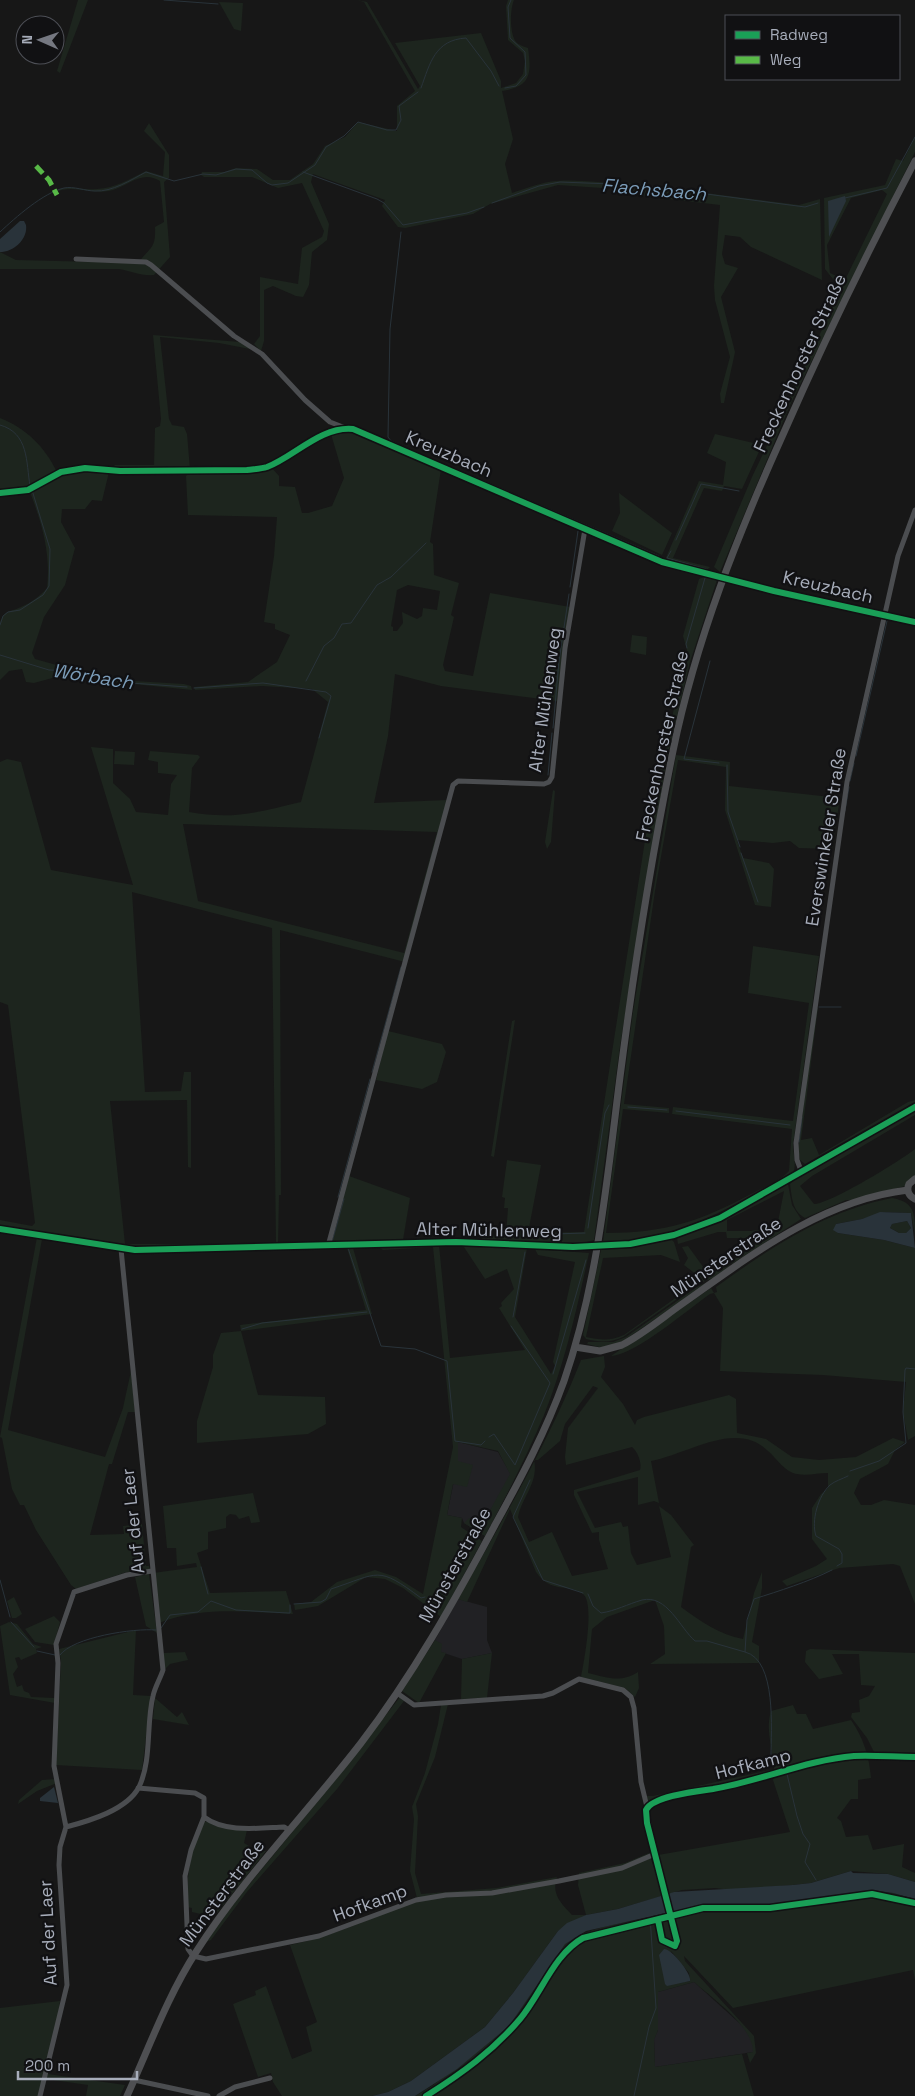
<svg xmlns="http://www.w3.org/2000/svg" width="915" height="2096" font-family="'Space Grotesk',sans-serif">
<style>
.built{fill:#212124}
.green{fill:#1d251e;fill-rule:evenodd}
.water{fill:#29333a;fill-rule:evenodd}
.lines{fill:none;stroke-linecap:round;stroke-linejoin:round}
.stream{stroke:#29333a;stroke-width:1}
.minor{stroke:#4b4d50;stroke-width:5}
.major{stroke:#4e4f52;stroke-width:7}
.quiet{stroke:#58b947;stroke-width:5;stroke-dasharray:10 5;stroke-linecap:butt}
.cycleway-casing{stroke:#111113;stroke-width:9}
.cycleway{stroke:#1a9f57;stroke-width:6}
.labels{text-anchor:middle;stroke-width:4.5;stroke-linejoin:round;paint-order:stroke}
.street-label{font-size:18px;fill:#a7adba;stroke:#111113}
.water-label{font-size:19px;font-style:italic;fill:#7b9cb8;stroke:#111113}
</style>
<rect width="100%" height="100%" fill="#171717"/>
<!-- built -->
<path class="built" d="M458 1442 498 1452 514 1480 485 1536 464 1523 462 1518 447 1515 458 1461Z
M458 1599 487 1607V1640L492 1653 462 1659 441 1652 435 1640Z
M694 1982 747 2030 753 2043V2052L655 2067 654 2039 658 2030V1992Z"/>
<!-- green -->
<path class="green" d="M78 0H88L60 73 57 71Z
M357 0 367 2 418 89 420 86 395 43 481 33 501 81V88L516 83 523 74 525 61 523 53 508 40 506 6 508 0H514C510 9 509 35 517 43 520 45 524 47 528 48 532 75 530 87 502 91L513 139 505 164 512 193C527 188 542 182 557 181 581 179 604 184 628 183L799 205 820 199 822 280 751 247 740 237 725 235 722 254 725 264 738 268 721 297 735 352 724 403H721L720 394 730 357 715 300 714 286 720 205 617 193V189L558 185 490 204 473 214 405 228 398 227 382 206 385 200 313 174 311 182 329 224 327 240 312 252 309 285 303 297 296 296 273 286 264 290V341L261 351 254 344 260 336V277L298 284 302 248 322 237 324 231 302 183 278 188 252 177H204L201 175 202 172H224L236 168 257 169 273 180H290L313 164 325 146 345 137 358 122 397 131V106L415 91 364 2Z
M219 2 243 3 241 31 234 29Z
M149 123 169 155V178L164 182 170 257 154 275C141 276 131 271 119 269H0V252L16 260 138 263C150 247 156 249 155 227L164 222 160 181C142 170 130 185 113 190 93 196 73 183 54 193V191C72 184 80 191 97 189 115 188 130 179 146 171L163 176 165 152 144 131Z
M915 137V152L790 405 720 572 714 567 752 477 838 296 836 283 825 269 824 198 885 185 896 159 903 161ZM882 190 887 194 845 280 830 273 827 245 851 198Z
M153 335 240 342 255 350 219 343 160 337 169 419 172 425 184 427 187 434 190 469 109 472 102 501 92 500 85 509H62L61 522 75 548 65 585 44 617 32 653 35 659 78 671 34 683 26 682 22 669 9 671 0 680V622C5 609 11 612 21 607 31 603 40 596 47 588 51 553 42 524 30 492L63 473 86 470 109 472 115 465H154L155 428 160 426 161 419Z
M0 418C26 428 45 447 57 472L34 487 0 491Z
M352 432 441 469 430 542 433 544 434 575 459 583 451 615 454 617 443 665 445 671 473 676 490 593 570 607 557 701 441 686 395 674 388 736 374 803 448 800 405 962 280 930 281 1195H279L278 1245 276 1244 272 928 132 892 145 1092 181 1091 184 1072H191V1168L188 1167 187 1100 110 1101 125 1244H193V1247H121L0 1225V1220L32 1226 35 1223 8 1005 0 1002V762L7 759 21 762 51 870 133 885 91 747 113 749V783L130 799 136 812 168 815 171 784 177 775 158 773V762L148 760 150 751 198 755 200 757 192 768 189 812C234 820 258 812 301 802L328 702 312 689 262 686 195 690 194 687 248 682 277 662 290 635 275 629V624L264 622 274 556 277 517 188 515 186 476 191 472 271 467 279 476V486L295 487 302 513H308L332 506 344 478 331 434ZM408 585 440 591 437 610 423 608 422 616 417 619 402 612 403 623 397 631H393V627L391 626 397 590ZM183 824 437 832 404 953 198 901Z
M715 434 762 445 742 489 724 486 722 491 704 488 673 558 710 567 706 571 665 560 699 481 723 485 726 462 707 453Z
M619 493 672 533 662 555 612 531 620 513Z
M704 577 717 580 690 662 667 758 620 1046 594 1240 579 1244 482 1239V1236L506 1235 508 1208H504L505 1198 502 1197 507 1160 541 1165 528 1233 584 1232 646 834 687 650 683 636 699 579Z
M632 635 647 637 646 655 630 652Z
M94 673 134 681 184 684 191 686 192 690 114 682Z
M115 751 135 752 134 765 114 764Z
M676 755 730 762 729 786 840 798 832 849 799 848 790 841 773 843 737 840 743 858 769 863 774 869 771 907 755 905 725 810 726 767 678 760 655 891 624 1104 669 1108V1113L623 1109 606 1233C666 1233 701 1221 753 1193 765 1187 781 1180 789 1171L792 1129 672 1114 673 1107 793 1121 809 1003 748 993 753 946 819 956 793 1145C793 1152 797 1166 793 1172 789 1179 774 1183 767 1187 716 1216 663 1242 603 1242L633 1012Z
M553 790 555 791 551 842 547 849 545 842Z
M816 1008H818L801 1140 812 1138 819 1155 908 1102 915 1100V1102L805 1164 800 1160 798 1149Z
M515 1020 494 1157 491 1156 512 1021Z
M388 1031 442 1044 446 1052 437 1082 422 1089 376 1080Z
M915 1110V1115L812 1176 800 1186 814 1204C828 1205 902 1160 915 1149V1176L905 1186 853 1200H846L805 1218C792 1211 792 1197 790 1184L794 1180Z
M349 1176 410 1198 403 1240 332 1242Z
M788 1184 792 1205 801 1219 732 1264 731 1262 755 1244 751 1238H727L726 1232H718L678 1244 677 1238 679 1236 723 1219ZM784 1191 777 1227 750 1231H727V1220Z
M892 1198C915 1202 915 1214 915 1234L911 1213 884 1212 862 1219 836 1224 838 1233 884 1240 915 1248V1436L908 1440 903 1412 906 1382 823 1375 720 1371 723 1308 714 1293 710 1294C687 1310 637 1354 611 1356L711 1288 714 1293 717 1292 716 1287C770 1248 825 1211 892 1198Z
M907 1221 911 1228 906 1233H899L890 1228 892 1224Z
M37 1237 42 1239 8 1430 105 1457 123 1408 131 1371 135 1412H128L112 1464H109L90 1535 124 1534 123 1526 142 1524 146 1566H149L150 1570 127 1572 76 1589 71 1585 36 1530 24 1505H20L12 1489 2 1438 0 1437Z
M671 1239 674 1242 680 1262 661 1255 603 1258 586 1337C601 1340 610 1341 624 1335L699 1281 693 1272 684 1265 688 1258 682 1247 688 1246 709 1275 729 1263 730 1266 713 1278 700 1283 623 1337C610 1343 599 1342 586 1339L583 1335 601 1250 640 1246Z
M462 1244 527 1248 515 1317 551 1374 555 1366 553 1362 575 1262 538 1255 535 1249 589 1253C577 1308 565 1363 544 1415 527 1456 506 1496 485 1536L464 1523 469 1518 480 1524 483 1523 510 1474 498 1451 458 1442V1461L473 1465 467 1487 453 1484 447 1515 462 1518 461 1527 482 1541 441 1617 403 1588 385 1579 366 1577 318 1606 295 1610 294 1604 311 1602 337 1582 375 1570 396 1577 423 1594 453 1447 433 1247 383 1250 378 1247 439 1245 450 1358 525 1350 499 1308 502 1306 501 1303 514 1289 507 1269 485 1279Z
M347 1248H353L372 1314 241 1331 258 1395 325 1397 326 1424 308 1434 197 1443V1421L213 1367V1355L221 1333 241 1331 240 1325 366 1310Z
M712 1280 623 1341 603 1348 587 1344 588 1342H613L626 1337 697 1287Z
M604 1356 605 1367 601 1377 623 1404 635 1425 637 1420 644 1417 729 1395 736 1399 737 1433 766 1439 792 1457 819 1460 856 1457 893 1438 905 1442 895 1450 888 1464 860 1479 854 1493 861 1505H871L884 1500 915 1505V1604L900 1566 893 1564 839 1568 787 1586 782 1581 816 1566 827 1559 812 1539V1508L821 1494 828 1488V1473C818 1473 807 1476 797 1474 776 1470 771 1438 736 1438 711 1437 677 1456 651 1461L659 1503 654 1501 638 1505V1477L577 1492 595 1528 621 1522 623 1527 628 1526 631 1553 637 1565 671 1557 659 1506 671 1515 694 1545 691 1547 681 1607C700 1621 720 1635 743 1639L754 1593 762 1572V1588L752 1642 759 1646V1663L650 1664 665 1654 664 1626 655 1600 607 1617 592 1629 588 1673C608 1678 621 1683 638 1672L639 1688 635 1697 625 1688 581 1677C584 1662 595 1603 583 1594 568 1583 551 1594 536 1572L510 1509 467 1602 458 1599C502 1521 548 1444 581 1360ZM593 1386 598 1388 568 1428 565 1457 566 1465 632 1447C638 1452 642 1463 640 1470L574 1490V1495L592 1533 599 1532V1540L608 1569 572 1576 552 1532 529 1542 518 1517C522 1497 539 1482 534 1460H538L560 1441 565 1424Z
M253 1493 260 1522 251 1523 249 1516 239 1519 236 1515 230 1514 226 1517V1528L208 1532V1549L197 1553 210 1593 286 1591 293 1614C247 1612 202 1606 159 1623L153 1573 197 1567 196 1563 177 1566 176 1548H167L163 1506Z
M149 1574 157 1633 146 1626 135 1577Z
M14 1597 22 1614 16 1618H12L7 1601Z
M54 1616 60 1622 54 1645 35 1642 25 1629Z
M9 1622 17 1624 33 1644 42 1647 36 1649 37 1653 21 1660 19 1657 15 1658 18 1667 13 1674 17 1687 22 1685 24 1691 29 1693 31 1697 55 1698V1703L10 1695 0 1626Z
M136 1630 133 1695 151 1696 142 1770 56 1765 61 1661 59 1649Z
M435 1640 442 1644 441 1652 446 1653 419 1703 402 1691Z
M810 1649 915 1653V1755L875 1754 867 1738 851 1717 852 1713 860 1712 859 1700 869 1696 875 1686 861 1685 859 1654H832L843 1674 819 1679 805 1662 806 1651Z
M185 1652 188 1660 170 1664 164 1670V1653Z
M492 1653 487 1698 461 1699 462 1659Z
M400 1697 404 1701 337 1789 246 1893 211 1940 206 1942 238 1898 332 1784Z
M155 1698 177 1717 182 1712 189 1725 153 1719Z
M448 1704 435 1757 416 1804 418 1816 415 1873 421 1894 497 1888 557 1877C551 1894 561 1903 572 1915H586L578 1885 579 1873 625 1863 649 1853 660 1886 665 1887 658 1855 790 1832 773 1780 774 1774 649 1802 646 1796H653L774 1769C773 1749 765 1730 771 1711L793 1705 797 1714H806L813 1729 851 1720C864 1739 869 1756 871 1778L858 1780V1799H851L837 1818 841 1821 846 1837 868 1835 873 1850 904 1844 902 1867 915 1873V1882L888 1874 851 1871 811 1883 793 1885 731 1890 715 1888 682 1890 618 1909 586 1915 558 1931 513 1993 485 2027 411 2081 388 2092 372 2096H282L273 2082 271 2073 258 2077 233 2004 256 1995 255 1991 266 1986 292 2059 312 2051 306 2027 317 2022 290 1945C336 1935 374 1918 417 1898L410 1871 414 1819 412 1807 425 1773 438 1724 441 1705Z
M55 1779 57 1783 37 1791 18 1804 19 1800 42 1780Z
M203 1821 247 1830 244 1843 249 1846 248 1850 253 1852 255 1850 266 1851 214 1917 192 1912V1908L187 1907C186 1875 191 1851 203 1821Z
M871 1890 893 1893 915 1899V1980L913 1970 733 2008 684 1956 685 1961 754 2036 756 2053 750 2063 747 2053 753 2052C753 2026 713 1999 694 1982L658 1992V2030L654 2040 655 2067 742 2054 754 2096H415L432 2086 509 2026 550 1963 565 1943 572 1937 606 1926 652 1917 684 1908 781 1904ZM671 1951 689 1973 690 1981 678 1983Z
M60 2001 57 2028 38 2096H0V2008Z
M48 2074 125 2085 120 2096H86L88 2085 46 2079Z"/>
<!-- water -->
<path class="water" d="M845 196 846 201 829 237 828 201Z
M20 221H24L26 225C28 239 14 252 0 252V239Z
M880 1212 911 1213 915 1248 884 1240 838 1233 833 1230 836 1224 862 1219ZM907 1221 911 1228 906 1233H899L890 1228 892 1224Z
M54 1787 58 1803 40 1801V1798Z
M851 1871 853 1873 888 1874 915 1882V1899L893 1893 871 1890 781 1904 692 1907 586 1931 565 1944 509 2026 457 2069 415 2096H372L388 2092 411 2081 485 2027 513 1993 558 1931 567 1923 586 1915 618 1909 674 1892 793 1885 811 1883Z
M664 1949C671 1948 692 1974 690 1981L667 1986 665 1984 659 1955Z"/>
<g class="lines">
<!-- stream -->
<path class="stream" d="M164 0 218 4
M421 88C430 63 435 40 466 38L491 71 499 86
M505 88 516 86 526 75 525 52 510 38 508 7 511 0
M303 172 377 199 384 203 403 225 467 213 484 207
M845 198 887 188 915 137
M492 203 539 186 560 182 638 185 805 207 818 203
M0 232C16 217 43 193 64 188 74 186 85 191 95 191 112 192 131 180 146 172L174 181 203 174 216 175 236 169 252 170 267 183 272 185 288 183 315 165 326 147 344 136 358 122 387 130H396L401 120 399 106 418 92
M401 232 390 329 388 437 391 441 448 467
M0 425C29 433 26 462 30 486
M455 469 659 556
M676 540 701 484 739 491
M671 551 667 558 706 569
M570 587 578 531
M0 625 3 616 8 612 20 610 43 595 49 586 50 549 32 490
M687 648 686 644 705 578
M0 655 49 670 72 671 131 683 187 687
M710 661 684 759 719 763
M306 681 324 646 334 638 342 624 351 623 377 585 391 577 426 543
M194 688 263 683 326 692 331 696 319 738
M553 728 559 661 569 594
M856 756 887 621
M727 765 728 812 740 847
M548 775 552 733
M850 781 854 763
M845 811 849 787
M741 853 758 902
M819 1007H841
M372 1072 401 967
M628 1107 667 1110
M676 1111 790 1125
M801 1127 802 1117
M799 1142 801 1127
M338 1197 370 1079
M588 1228 605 1113 609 1105
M523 1235 585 1233
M332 1242 344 1199
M333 1248H348L381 1346 415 1349 447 1361 455 1441 481 1445 485 1441
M513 1317 525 1252
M242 1329 262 1323 367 1312
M553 1374 586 1260
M489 1437 494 1434 515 1465 550 1383 511 1326
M850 1471 879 1461 906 1443 903 1412 905 1370 906 1368 915 1369
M530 1480 513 1517 543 1580 583 1593
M837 1566 842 1563V1554L839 1549 816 1536C811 1521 818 1496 830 1485 835 1481 842 1479 848 1476
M201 1567 208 1594
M0 1580 10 1617
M588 1594 593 1606 601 1613C615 1611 628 1604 642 1600 667 1594 680 1628 695 1641H707L745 1652
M294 1604 321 1602 326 1599 331 1589C380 1573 377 1565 421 1598L425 1597
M11 1622 34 1647
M161 1628 170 1615 198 1612 211 1601 236 1610 288 1613H290V1605
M37 1651 55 1655
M60 1655C73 1637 134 1628 156 1630
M785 1768 771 1756C771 1731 777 1660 745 1652L747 1620 754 1599C779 1591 808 1582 832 1570
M787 1774 797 1816 803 1834 810 1844 805 1862 816 1880
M634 2096 649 2027 656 2008 650 1916"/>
<!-- minor -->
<path class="minor" d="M76 259 146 262 151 265 234 336 262 354 305 400 330 422 402 450 662 562 774 591 915 622
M0 493 28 490 61 472 85 468 120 471 247 470 266 468 330 432 347 429
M802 1173 797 1160 796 1143 847 782 898 556 915 510
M0 1229 135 1250 456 1242 573 1247 630 1244 674 1235 720 1218 915 1107
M328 1246 453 785 458 781 544 784 549 782 552 777 565 648 585 529
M397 1693 414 1705 543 1696 553 1693 579 1679 623 1690 631 1697 634 1708 641 1782 647 1807
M138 1788 195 1793 204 1798V1817L191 1850 185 1876 188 1949 193 1956 206 1959 319 1936 416 1900 446 1895 492 1893 559 1881 622 1868 655 1854 646 1810C652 1796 698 1791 713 1789 761 1781 806 1760 854 1756 874 1755 895 1757 915 1757
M204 1817C225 1833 259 1828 284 1827L289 1830
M66 1827 54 1766 58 1663 56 1644 74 1592 127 1575 152 1571
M134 2080 208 2096
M40 2096 67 1985 59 1865 60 1847 66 1827C89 1821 127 1810 139 1787 152 1760 146 1724 153 1696 155 1687 160 1679 163 1670L121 1249
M219 2096 235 2087 270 2078"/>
<!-- major -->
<path class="major" d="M915 1179 909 1184C906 1191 909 1196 915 1199
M575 1347 600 1351 622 1345C643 1334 662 1318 682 1304 750 1256 822 1200 908 1190
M127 2096C149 2048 167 1997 196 1952 244 1877 307 1813 361 1743 413 1675 455 1600 495 1525 521 1478 546 1431 564 1381 598 1283 607 1179 620 1077 634 968 651 859 673 751 696 639 738 534 785 430 825 339 869 249 915 161"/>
<!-- quiet -->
<path class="quiet" d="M36 166 49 180 57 195"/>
<defs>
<path id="cycleway" d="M0 493 28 490 61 472 85 468 120 471 247 470C254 469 261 469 267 467 295 456 321 426 353 429L662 562 774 591 915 622
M0 1229 135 1250 456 1242 573 1247 630 1244 674 1235 720 1218 915 1107
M658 1920 662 1940 675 1946 677 1941 647 1823 646 1810C652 1796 698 1791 713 1789 761 1781 806 1760 854 1756 874 1755 895 1757 915 1757
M426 2096C461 2074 493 2051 520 2019 541 1994 554 1954 583 1938L703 1908H770L872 1894 915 1903"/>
</defs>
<!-- cycleway casing -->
<use href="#cycleway" class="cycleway-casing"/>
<!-- cycleway -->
<use href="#cycleway" class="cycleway"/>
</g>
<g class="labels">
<!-- street labels -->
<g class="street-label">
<text transform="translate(800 363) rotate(-65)" y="6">Freckenhorster Straße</text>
<text transform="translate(449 454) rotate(23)" y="6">Kreuzbach</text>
<text transform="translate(828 587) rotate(13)" y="6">Kreuzbach</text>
<text transform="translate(545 700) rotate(-82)" y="6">Alter Mühlenweg</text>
<text transform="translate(662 746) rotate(-78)" y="6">Freckenhorster Straße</text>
<text transform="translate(826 837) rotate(-81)" y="6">Everswinkeler Straße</text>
<text transform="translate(489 1230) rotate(1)" y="6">Alter Mühlenweg</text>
<text transform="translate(726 1257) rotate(-34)" y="6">Münsterstraße</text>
<text transform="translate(133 1521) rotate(-96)" y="6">Auf der Laer</text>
<text transform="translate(455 1565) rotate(-61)" y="6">Münsterstraße</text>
<text transform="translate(753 1764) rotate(-14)" y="6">Hofkamp</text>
<text transform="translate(222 1893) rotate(-53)" y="6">Münsterstraße</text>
<text transform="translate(370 1903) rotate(-20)" y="6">Hofkamp</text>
<text transform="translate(48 1933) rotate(-93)" y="6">Auf der Laer</text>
</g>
<!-- water labels -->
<g class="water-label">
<text transform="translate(654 189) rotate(5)" y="7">Flachsbach</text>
<text transform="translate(93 676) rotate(9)" y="7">Wörbach</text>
</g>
</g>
<!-- legend -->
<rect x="725" y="15" width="175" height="65" fill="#111113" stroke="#4d4f56"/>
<rect x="735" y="31" width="25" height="8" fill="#1a9f57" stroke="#4d4f56"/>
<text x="770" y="40" font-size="15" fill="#a7adba">Radweg</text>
<rect x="735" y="56" width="25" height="8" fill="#58b947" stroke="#4d4f56"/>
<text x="770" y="65" font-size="15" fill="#a7adba">Weg</text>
<!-- north arrow -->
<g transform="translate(40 40) rotate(272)"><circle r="24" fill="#111113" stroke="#4d4f56"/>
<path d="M0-4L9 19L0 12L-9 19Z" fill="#757881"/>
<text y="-8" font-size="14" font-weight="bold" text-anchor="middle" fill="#a7adba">N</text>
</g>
<!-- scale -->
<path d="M18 2071v8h119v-8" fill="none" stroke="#a7adba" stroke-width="2.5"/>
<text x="25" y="2071" font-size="15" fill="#a7adba" stroke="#111113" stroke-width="4" paint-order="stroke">200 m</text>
</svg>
